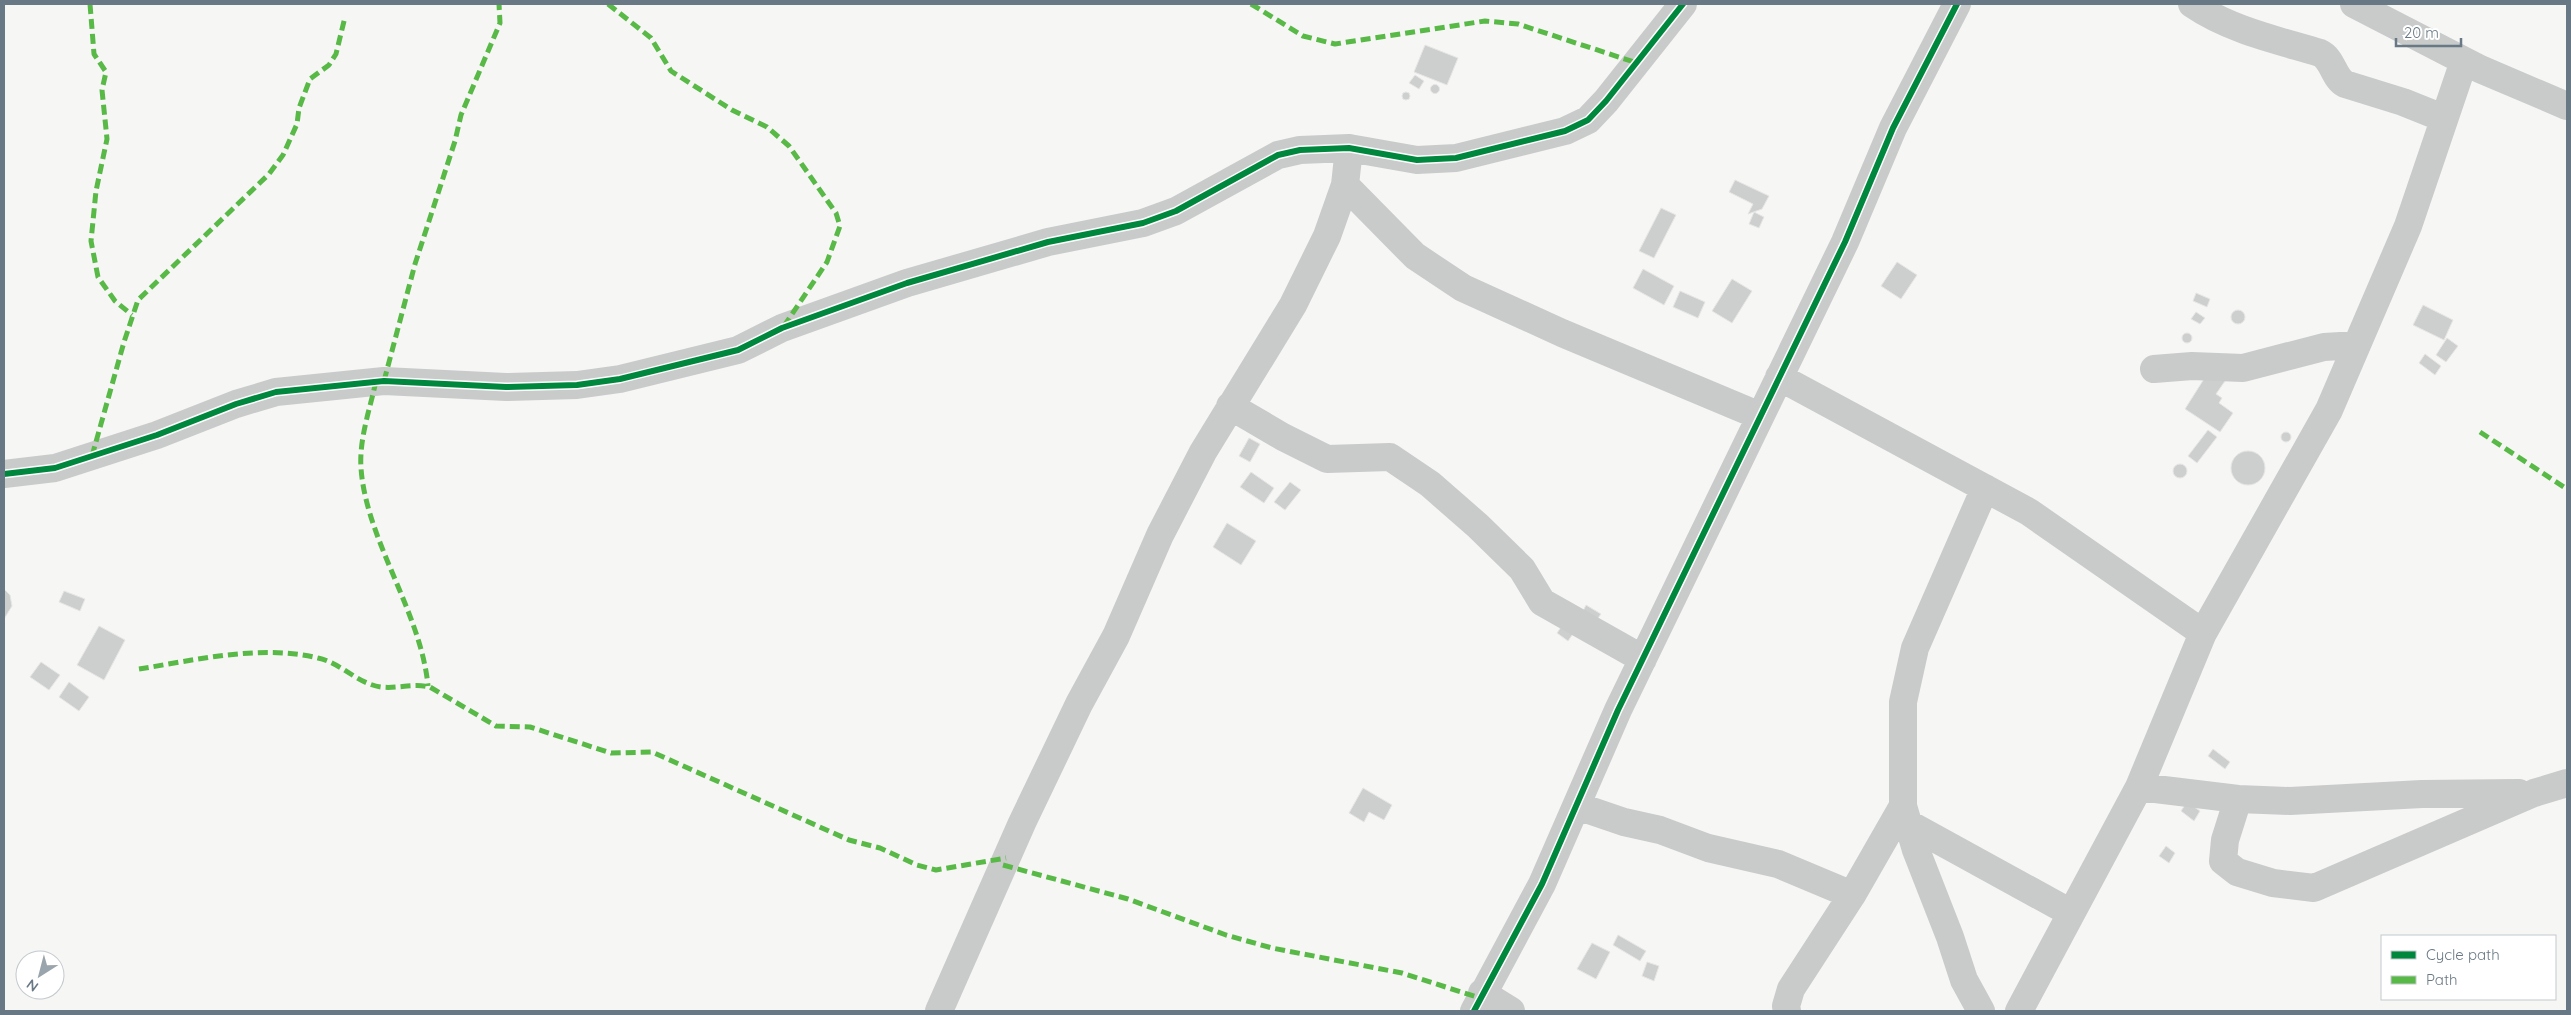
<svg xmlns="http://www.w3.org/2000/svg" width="2571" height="1015" font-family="Quicksand,sans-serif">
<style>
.building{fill:#cdcece;stroke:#e6e6e5}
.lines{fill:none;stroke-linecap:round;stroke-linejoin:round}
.minor{stroke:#c9caca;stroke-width:28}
.quiet{stroke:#58b947;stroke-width:5;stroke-dasharray:10 5;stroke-linecap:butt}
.cycleway-casing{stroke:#fff;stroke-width:9}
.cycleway{stroke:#00873e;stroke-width:6}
</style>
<rect width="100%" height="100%" fill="#f6f6f5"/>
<!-- building -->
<path class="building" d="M1425 45 1458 58 1447 85 1414 72Z
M1415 75 1424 81 1419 89 1409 83Z
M1430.5 89a4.5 4.5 0 1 1 9 0a4.5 4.5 0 1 1-9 0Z
M1402 96a4 4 0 1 1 8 0a4 4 0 1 1-8 0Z
M1735 180 1769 196 1762 209 1748 214 1753 204 1729 192Z
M1661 208 1676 215 1654 258 1639 251Z
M1754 212 1764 217 1759 228 1749 224Z
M1897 262 1917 275 1901 299 1881 286Z
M1643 269 1674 286 1664 305 1633 288Z
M1732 279 1752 291 1732 323 1712 311Z
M1680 291 1705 302 1698 318 1673 307Z
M2196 293 2210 299 2207 307 2193 301Z
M2423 305 2453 320 2444 340 2413 325Z
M2231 317a7 7 0 1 1 14 0a7 7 0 1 1-14 0Z
M2196 312 2205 318 2200 324 2191 319Z
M2182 338a5 5 0 1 1 10 0a5 5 0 1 1-10 0Z
M2447 338 2458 346 2446 362 2436 355Z
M2425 354 2441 366 2435 375 2419 363Z
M2209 371 2225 381 2216 394 2222 398 2219 403 2233 413 2220 432 2185 409Z
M2208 430 2217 437 2197 463 2188 456Z
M2281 437a5 5 0 1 1 10 0a5 5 0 1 1-10 0Z
M1249 438 1260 444 1250 462 1239 456Z
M2231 468a17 17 0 1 1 34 0a17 17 0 1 1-34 0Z
M2173 471a7 7 0 1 1 14 0a7 7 0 1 1-14 0Z
M1251 472 1274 488 1264 503 1240 487Z
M1290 482 1301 490 1285 510 1274 502Z
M1227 523 1256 541 1241 565 1213 547Z
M4 589 10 595 12 606 4 619Z
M64 591 85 599 80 611 59 602Z
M1586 605 1601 614 1595 622 1582 613Z
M1568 617 1579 625 1568 641 1557 633Z
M99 626 125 640 104 680 77 665Z
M41 662 60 675 49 690 30 677Z
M69 682 89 697 79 711 59 697Z
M2213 749 2230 762 2225 769 2208 756Z
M1363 788 1392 805 1384 820 1369 812 1364 822 1349 813Z
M2187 802 2200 811 2194 821 2181 811Z
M2166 846 2175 853 2169 863 2159 856Z
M1618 935 1646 951 1640 961 1613 945Z
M1592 943 1610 952 1596 979 1577 969Z
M1647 962 1659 966 1654 981 1642 976Z"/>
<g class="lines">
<!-- minor -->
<path class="minor" d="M2192 4C2230 30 2277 40 2320 53 2333 59 2333 77 2345 84L2403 102 2443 118
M2354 4 2480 69 2567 106
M1345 185 1415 256 1463 288 1562 333 1760 416
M2154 369 2192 366 2243 368 2324 347 2357 345
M1779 377 2029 512 2203 633
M1230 406 1283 437 1327 459 1390 457 1430 484 1478 526 1522 569 1542 602 1643 659
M4 474 55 468 157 435 236 404 276 392 384 381 506 387 577 385 620 379 738 350 782 328 907 283 1048 242 1143 223 1176 211 1278 155 1300 150 1349 148 1417 160 1456 158 1565 131 1588 120 1606 101 1683 4
M2139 787 2238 799 2290 801 2422 794 2519 793
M2238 799 2225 840 2223 861 2237 872 2273 883 2314 888 2534 793 2567 783
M1577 806 1624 822 1660 830 1708 848 1778 864 1852 895
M1909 824 2071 913
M1482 993 1511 1011
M939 1011 1022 823 1079 704 1116 636 1160 535 1203 452 1293 305 1327 236 1345 185 1349 148
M1474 1011 1542 884 1618 710 1845 242 1893 128 1957 4
M1787 1011 1786 1006 1791 989 1852 895 1903 806
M1981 1011 1964 980 1950 937 1916 850 1903 806V702L1915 648 1985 488
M2019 1011 2139 787 2203 633 2329 410 2408 226 2464 61"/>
<!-- quiet -->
<path class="quiet" d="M90 4 94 54 106 72 102 90 107 139 96 191 91 241 98 277 115 301 132 315
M608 4 651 38 671 71 732 110 767 127 789 146 836 213 840 226 827 262 784 326
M1251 4 1303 36 1335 44 1485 21 1518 24 1637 63
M376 381C370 409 359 439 361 468 366 540 421 612 428 686
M384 381 415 264 455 141 461 115 500 23 499 4
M2480 432 2567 489
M92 456 124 342 138 300 269 174 283 155 297 124 299 108 310 79 329 65 336 54 345 17
M139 669C196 660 261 644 318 658 341 663 358 684 381 687 397 689 413 683 430 687L496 726 530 727 611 753 652 752 849 840 880 848 917 865 936 870 1006 858
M1003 865 1128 899 1226 935 1272 948 1402 973 1480 998"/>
<defs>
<path id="cycleway" d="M4 474 55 468 157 435 236 404 276 392 384 381 506 387 577 385 620 379 738 350 782 328 907 283 1048 242 1143 223 1176 211 1278 155 1300 150 1349 148 1417 160 1456 158 1565 131 1588 120 1606 101 1683 4
M1474 1011 1542 884 1618 710 1845 242 1893 128 1957 4"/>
</defs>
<!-- cycleway casing -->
<use href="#cycleway" class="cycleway-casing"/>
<!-- cycleway -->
<use href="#cycleway" class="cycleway"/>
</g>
<!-- border -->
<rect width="2571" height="1015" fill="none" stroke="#687884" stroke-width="10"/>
<!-- legend -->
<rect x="2381" y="935" width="175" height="65" fill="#ffffff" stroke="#c3c9ce"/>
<rect x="2391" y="951" width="25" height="8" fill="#00873e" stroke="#c3c9ce"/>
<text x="2426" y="960" font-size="15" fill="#687884">Cycle path</text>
<rect x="2391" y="976" width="25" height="8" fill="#58b947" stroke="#c3c9ce"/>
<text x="2426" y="985" font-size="15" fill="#687884">Path</text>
<!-- north arrow -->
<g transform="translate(40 975) rotate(216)"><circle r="24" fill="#ffffff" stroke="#c3c9ce"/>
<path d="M0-4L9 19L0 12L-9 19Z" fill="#9aa4ac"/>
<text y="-8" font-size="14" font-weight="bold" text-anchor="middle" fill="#687884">N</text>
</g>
<!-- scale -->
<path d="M2396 38v8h65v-8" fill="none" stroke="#687884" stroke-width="2.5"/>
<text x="2404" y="38" font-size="15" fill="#687884" stroke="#ffffff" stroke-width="4" paint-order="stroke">20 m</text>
</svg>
